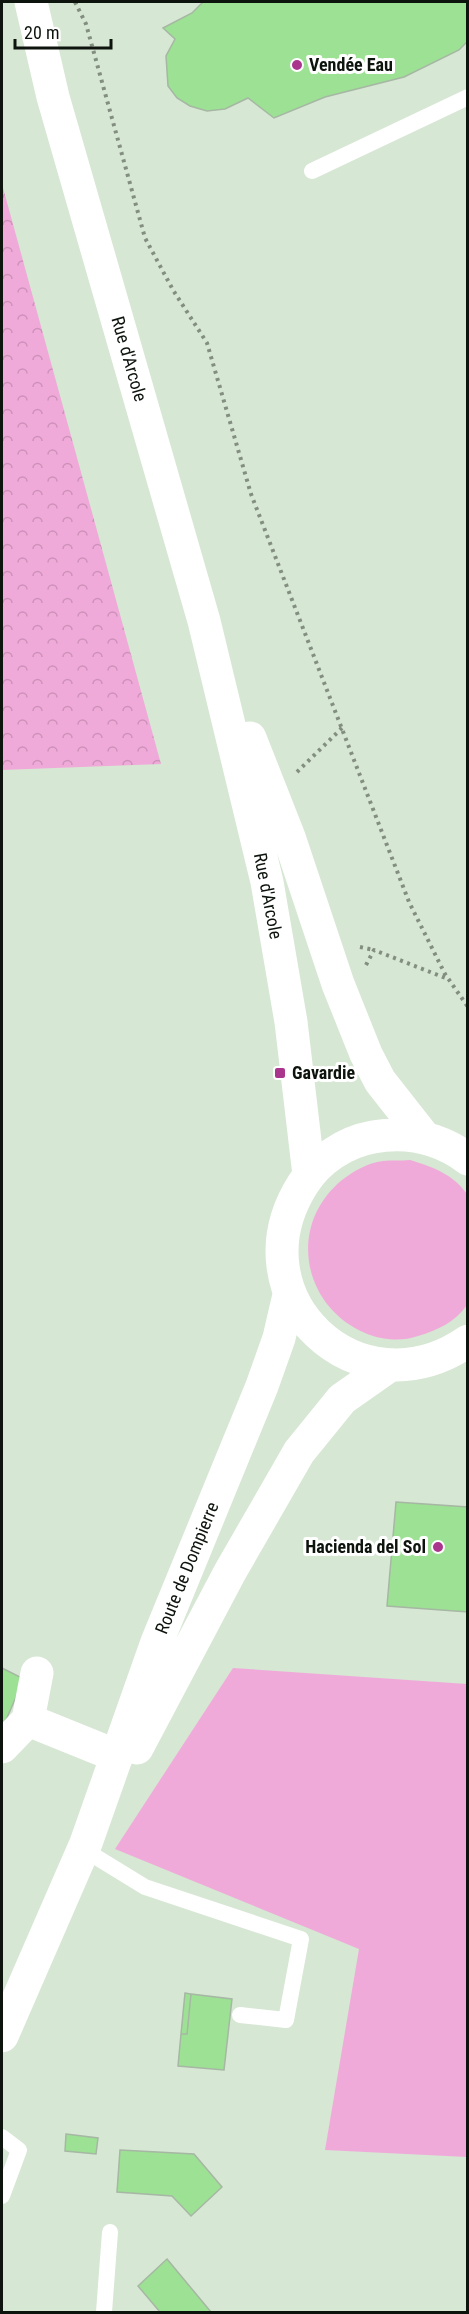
<svg xmlns="http://www.w3.org/2000/svg" width="469" height="2314" font-family="'Roboto Condensed',sans-serif">
<style>
.grass{fill:#f0aada}
.forest{fill:url(#forest-crowns)}
.building{fill:#9de194;stroke:#a6b7a4;stroke-width:1.5}
.lines{fill:none;stroke-linecap:round;stroke-linejoin:round}
.path{stroke:#828e80;stroke-width:4;stroke-dasharray:3 4.5;stroke-linecap:butt}
.service{stroke:#fff;stroke-width:16}
.minor{stroke:#fff;stroke-width:33}
.tertiary{stroke:#fff;stroke-width:33}
.secondary{stroke:#fff;stroke-width:33}
.poi-dot{fill:#aa358d;stroke:#fff;stroke-width:2}
.labels{text-anchor:middle;stroke-width:6;stroke-linejoin:round;paint-order:stroke}
.poi-label{font-size:18px;font-weight:bold;fill:#0d130d;stroke:#fff;text-anchor:start}
.street-label{font-size:18px;fill:#0d130d;stroke:#fff}
</style>
<defs>
<pattern id="forest-crowns" width="20" height="18" patternUnits="userSpaceOnUse" patternTransform="scale(1.5)"><rect width="20" height="18" fill="#f0aada"/><path d="M2 6a3 3 0 1 1 6 0M12 15a3 3 0 1 1 6 0" fill="none" stroke="#cd91ba"/></pattern>
</defs>
<rect width="100%" height="100%" fill="#d6e7d3"/>
<!-- grass -->
<path class="grass" d="M410 1160C433 1167 453 1174 467 1194V1305C455 1322 438 1330 418 1336 401 1342 381 1340 365 1333 302 1306 287 1225 342 1180 354 1171 367 1163 383 1161 391 1160 401 1161 410 1160Z
M233 1668 467 1684V2157L325 2150 359 1949 115 1849Z"/>
<!-- forest -->
<path class="forest" d="M2 184 161 764 2 770Z"/>
<!-- building -->
<path class="building" d="M203 2H468V41L459 50 404 77 325 97 274 118 248 98 225 109 207 111 190 106 177 98 168 86 166 56 175 39 163 28 192 13Z
M396 1502 468 1507V1612L387 1606Z
M2 1668 24 1679 2 1729Z
M185 1993 191 1994 187 2034H181Z
M191 1994 232 1999 224 2070 178 2066 181 2034H187Z
M66 2134 98 2138 96 2154 65 2151Z
M120 2150 194 2154 222 2187 191 2216 172 2196 117 2192Z
M167 2259 211 2312H160L138 2286Z"/>
<g class="lines">
<!-- path -->
<path class="path" d="M75 2 86 24 145 238 173 290 207 343 251 494 409 902 445 974 468 1007
M297 772 342 728
M360 947 374 950
M366 965 374 950 448 979"/>
<!-- service -->
<path class="service" d="M312 171 468 97
M83 1849 145 1887 301 1939 286 2020 240 2015
M2 2137 19 2150 2 2196
M104 2312 110 2232"/>
<!-- minor -->
<path class="minor" d="M28 1720 37 1673
M2 1747 28 1720 117 1756"/>
<!-- tertiary -->
<path class="tertiary" d="M137 1748 230 1572 299 1452 342 1399 389 1366
M2 2036 86 1843 157 1642 262 1386 279 1338 289 1295"/>
<!-- secondary -->
<path class="secondary" d="M31 2 53 97 204 621 267 882 291 1022 309 1175
M250 738 289 837 338 984 366 1054 380 1081 424 1137
M468 1159C440 1138 407 1131 373 1137 345 1142 318 1160 303 1184 231 1297 359 1417 468 1341"/>
</g>
<!-- markers -->
<g class="poi-dot">
<circle cx="297" cy="65" r="6"/>
<rect x="274" y="1067" width="12" height="12" rx="3"/>
<circle cx="438" cy="1547" r="6"/>
</g>
<g class="labels">
<!-- poi labels -->
<g class="poi-label">
<text x="309" y="71">Vendée Eau</text>
<text x="292" y="1079">Gavardie</text>
<text x="426" y="1553" text-anchor="end">Hacienda del Sol</text>
</g>
<!-- street labels -->
<g class="street-label">
<text transform="translate(129 359) rotate(74)" y="6">Rue d'Arcole</text>
<text transform="translate(268 896) rotate(79)" y="6">Rue d'Arcole</text>
<text transform="translate(187 1568) rotate(-68)" y="6">Route de Dompierre</text>
</g>
</g>
<!-- border -->
<rect width="469" height="2314" fill="none" stroke="#0d130d" stroke-width="6"/>
<!-- scale -->
<path d="M15 39v9h96v-9" fill="none" stroke="#0d130d" stroke-width="3"/>
<text x="24" y="39" font-size="18" fill="#0d130d" stroke="#ffffff" stroke-width="4.5" paint-order="stroke">20 m</text>
</svg>
